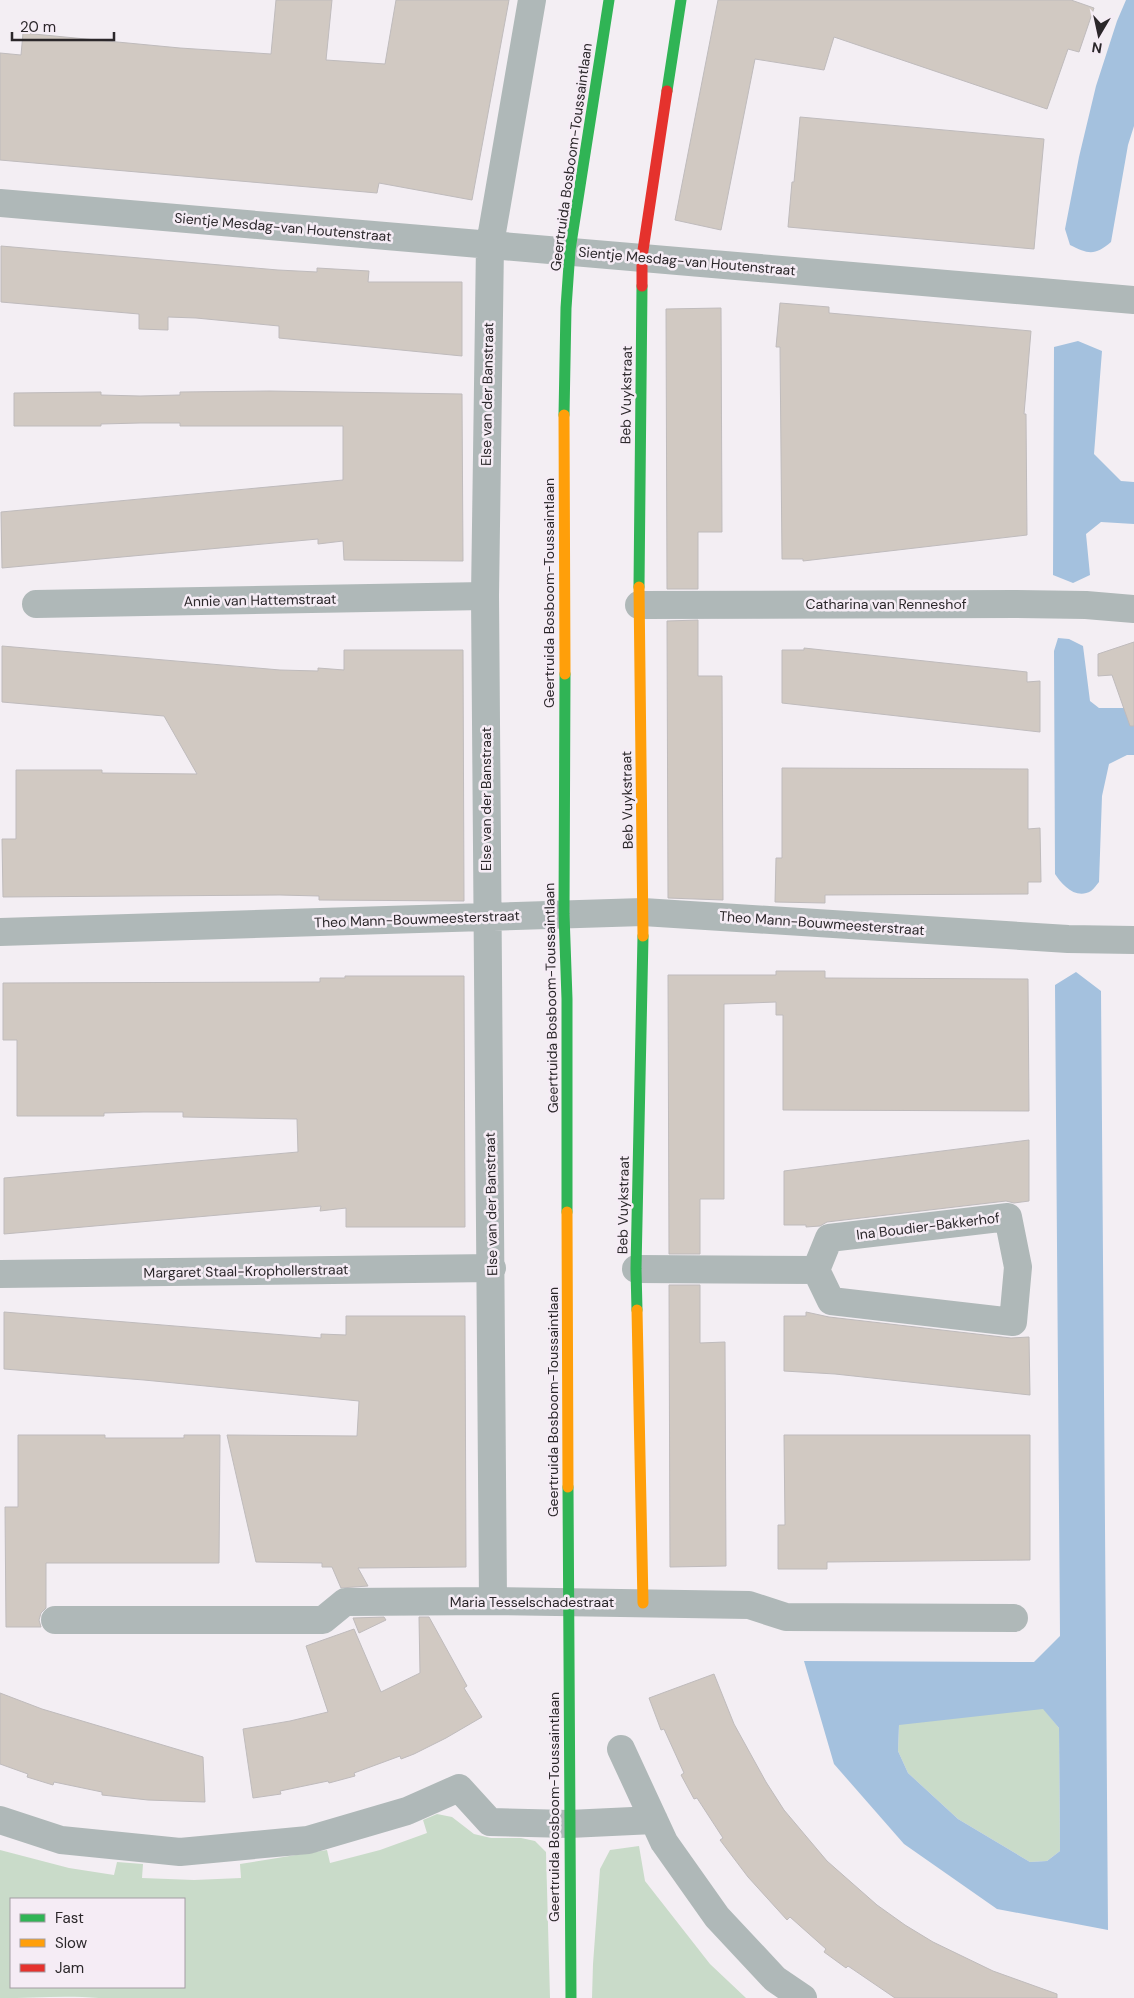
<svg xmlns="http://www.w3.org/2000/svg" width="1134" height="1998" font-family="'DM Sans',sans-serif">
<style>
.green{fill:#c9dbc9;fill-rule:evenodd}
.water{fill:#a4c1de;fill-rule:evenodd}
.building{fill:#d1c9c2;stroke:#bfbbbc}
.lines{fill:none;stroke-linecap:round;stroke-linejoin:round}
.street{stroke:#afb8b8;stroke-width:28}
.fast{stroke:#30b455;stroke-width:11}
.slow{stroke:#ff9f0a;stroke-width:11}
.jam{stroke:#e5322d;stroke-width:11}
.labels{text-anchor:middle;stroke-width:5;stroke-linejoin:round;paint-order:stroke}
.street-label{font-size:14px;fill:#2b272a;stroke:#f5ecf5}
</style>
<rect width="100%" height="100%" fill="#f3eef3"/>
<!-- green -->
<path class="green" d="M1043 1708 1059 1728 1060 1851 1047 1861 1030 1862 958 1819 908 1773 898 1751 899 1724Z
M437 1814 452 1817 474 1834 491 1838H521L535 1841 546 1852 550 1998H99C66 1995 33 1998 0 1998V1850L69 1868 114 1875 117 1862 143 1864 142 1878 194 1880 241 1878 240 1864 327 1850 330 1863 380 1850 427 1833 423 1820ZM11 1899H184V1987H11Z
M639 1846 645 1881 710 1964 746 1998H592L593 1964 600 1869 610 1850Z"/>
<!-- water -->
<path class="water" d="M1126 0H1134V126L1128 145 1111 242C1095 256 1088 254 1070 245L1065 229 1079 157 1096 86 1117 21Z
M1078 341 1102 351 1094 454 1121 481 1134 482V524L1101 522 1086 534 1090 575 1073 583 1053 575 1054 347Z
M1058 638 1069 639 1083 646 1090 701 1099 708H1134V755H1127L1109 764 1102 796 1099 882C1097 884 1094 889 1091 891 1076 900 1062 885 1055 874L1054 651Z
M1076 972 1101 991 1108 1930 997 1909 904 1844 834 1764 804 1661 1034 1662 1060 1636 1055 985ZM1043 1709 1059 1728 1060 1851 1047 1861 1030 1862 958 1819 908 1773 898 1751 899 1725Z"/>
<!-- building -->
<path class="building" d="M276 0H332L326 60 385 64 396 0H509L472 200 379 183 377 193 0 160V53L21 55 23 33 180 48 271 54Z
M718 0H1071L1094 8 1079 52 1068 49 1047 109 834 37 824 70 755 59 721 230 675 220Z
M800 117 1044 139 1034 249 788 227 792 182H794Z
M1 246 278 270 317 272V268L369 271 368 282H462V356L279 338V326L196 318 168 317V330L139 329V314L1 302Z
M780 303 829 307V313L1031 331 1024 414H1026L1027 535 803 561V559H782L780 347H776Z
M721 308 722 532H698V589H667L666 309Z
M269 391 462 394 463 561 344 560 343 541 318 544V539L2 568 1 512 343 480V426H180V423H140L101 424V426H14V393L101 392V395L140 396 180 395V392Z
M698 620V676H722L723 900 668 898 667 621Z
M1134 642V726H1130L1112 675 1098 676V654Z
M2 646 280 670 318 671V668L344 670V650H463L464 901 319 900V896L280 895 3 897 2 839H16V770H102V773L197 774 164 716 2 702Z
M804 648 1027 672V682L1040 681V732L782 703V650H804Z
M782 768 1028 769V829L1040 828 1041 882H1028V894L825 895V903L775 902 776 858H782Z
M776 971H825V978L1028 979 1029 1111 783 1110V1015H776V1002L724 1004V1199H700V1254H669L668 975H776Z
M345 976H464L465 1227H346V1208L320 1211 321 1206 4 1234V1178L298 1152 297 1119 183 1117V1112H143L104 1113V1116H17V1040H3V983L320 982V978H345Z
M1029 1140V1201L1014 1203 1006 1201 827 1222 820 1226 806 1227V1225H784V1171Z
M669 1285H700V1343L725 1342 726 1566 670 1567Z
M4 1312 321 1338V1334L346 1335V1316H465L466 1567 358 1568 368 1586 341 1588 332 1567H322V1563L256 1562 227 1435 357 1436 359 1401 144 1380 4 1369Z
M806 1312 829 1317 1011 1338 1029 1337 1030 1395 835 1374 784 1371V1316H806Z
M18 1435H105V1438H184V1435H220L219 1563H46V1608L41 1613 39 1620 41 1627H6L5 1507H18Z
M784 1435H1030V1560L827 1562V1569H778V1525H785Z
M384 1617 386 1620 359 1633 353 1618Z
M419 1617H429L467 1686 464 1688 482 1717 446 1738 414 1754 401 1759 400 1756 354 1773 355 1776 329 1783 328 1781 280 1791 281 1794 253 1798 243 1729 290 1721 328 1712 306 1646 354 1629 381 1692 420 1673Z
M714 1674 734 1724 766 1782 784 1810 827 1861 877 1905 905 1925 933 1942 993 1971 1057 1994V1998H895L848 1966 846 1968 824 1952 826 1949 790 1917 787 1920 748 1877 720 1840 723 1838 697 1798 694 1799 681 1775 684 1773 664 1729 661 1730 649 1698Z
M0 1693 42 1709 203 1757 205 1802 148 1800 102 1795V1792L54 1782 53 1785 27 1777 28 1774 0 1764Z"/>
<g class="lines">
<!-- street -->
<path class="street" d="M0 203 1134 300
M36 604 485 596
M639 605 1017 604 1086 605 1134 609
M0 932 643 912 1068 939 1134 940
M636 1269 816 1270 829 1238 1008 1217 1018 1267 1013 1322 831 1301 816 1270
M0 1274 492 1268
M493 1601 485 596 490 244 532 0
M55 1620H323L345 1602 493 1601 749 1605 786 1617 1014 1618
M621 1749 664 1842 717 1917 775 1979 803 1998
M0 1820 61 1840 180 1852 308 1840 407 1811 459 1788 490 1822 569 1824 654 1820"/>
<!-- fast -->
<path class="fast" d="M667 91 681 0
M564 415 566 308 570 250 609 0
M639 587 642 286
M565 674 564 914 567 999V1212
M637 1310 636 1269 643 936
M568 1487 571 1998"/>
<!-- slow -->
<path class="slow" d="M564 415 565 674
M639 587 643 936
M567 1212 568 1487
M637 1310 643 1603"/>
<!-- jam -->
<path class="jam" d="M642 286V257L667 91"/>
</g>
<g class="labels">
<!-- street labels -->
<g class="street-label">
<text transform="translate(571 157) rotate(-82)" y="5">Geertruida Bosboom-Toussaintlaan</text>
<text transform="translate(283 227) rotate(5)" y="5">Sientje Mesdag-van Houtenstraat</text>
<text transform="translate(687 261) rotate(5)" y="5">Sientje Mesdag-van Houtenstraat</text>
<text transform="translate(487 394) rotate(-89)" y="5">Else van der Banstraat</text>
<text transform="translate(626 395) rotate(-89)" y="5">Beb Vuykstraat</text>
<text transform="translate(549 593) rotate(-90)" y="5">Geertruida Bosboom-Toussaintlaan</text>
<text transform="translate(260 600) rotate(-1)" y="5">Annie van Hattemstraat</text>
<text x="886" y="609">Catharina van Renneshof</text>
<text transform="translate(486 799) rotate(-90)" y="5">Else van der Banstraat</text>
<text transform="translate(627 800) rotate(-91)" y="5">Beb Vuykstraat</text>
<text transform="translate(417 919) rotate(-2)" y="5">Theo Mann-Bouwmeesterstraat</text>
<text transform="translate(822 923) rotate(4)" y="5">Theo Mann-Bouwmeesterstraat</text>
<text transform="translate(551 998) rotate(-91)" y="5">Geertruida Bosboom-Toussaintlaan</text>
<text transform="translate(491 1204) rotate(-91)" y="5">Else van der Banstraat</text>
<text transform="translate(623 1205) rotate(-89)" y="5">Beb Vuykstraat</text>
<text transform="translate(928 1226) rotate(-7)" y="5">Ina Boudier-Bakkerhof</text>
<text transform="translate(246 1271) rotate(-1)" y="5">Margaret Staal-Krophollerstraat</text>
<text transform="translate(553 1402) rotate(-90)" y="5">Geertruida Bosboom-Toussaintlaan</text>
<text x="532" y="1607">Maria Tesselschadestraat</text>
<text transform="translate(554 1807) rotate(-90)" y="5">Geertruida Bosboom-Toussaintlaan</text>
</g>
</g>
<!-- legend -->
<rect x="10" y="1898" width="175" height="90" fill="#f5ecf5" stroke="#a49da4"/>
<rect x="20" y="1914" width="25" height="8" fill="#30b455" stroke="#a49da4"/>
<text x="55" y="1923" font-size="15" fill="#2b272a">Fast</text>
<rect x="20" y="1939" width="25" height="8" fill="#ff9f0a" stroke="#a49da4"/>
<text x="55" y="1948" font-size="15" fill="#2b272a">Slow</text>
<rect x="20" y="1964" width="25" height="8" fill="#e5322d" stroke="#a49da4"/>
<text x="55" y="1973" font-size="15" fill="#2b272a">Jam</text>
<!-- north arrow -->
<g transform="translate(1099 35) rotate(189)" stroke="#f5ecf5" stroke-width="4" paint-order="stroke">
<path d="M0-4L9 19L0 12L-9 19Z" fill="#2b272a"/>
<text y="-8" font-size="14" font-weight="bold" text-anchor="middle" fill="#2b272a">N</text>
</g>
<!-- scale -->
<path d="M12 32v8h102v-8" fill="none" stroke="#2b272a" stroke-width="2.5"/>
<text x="20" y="32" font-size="15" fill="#2b272a" stroke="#f5ecf5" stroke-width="4" paint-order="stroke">20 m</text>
</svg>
